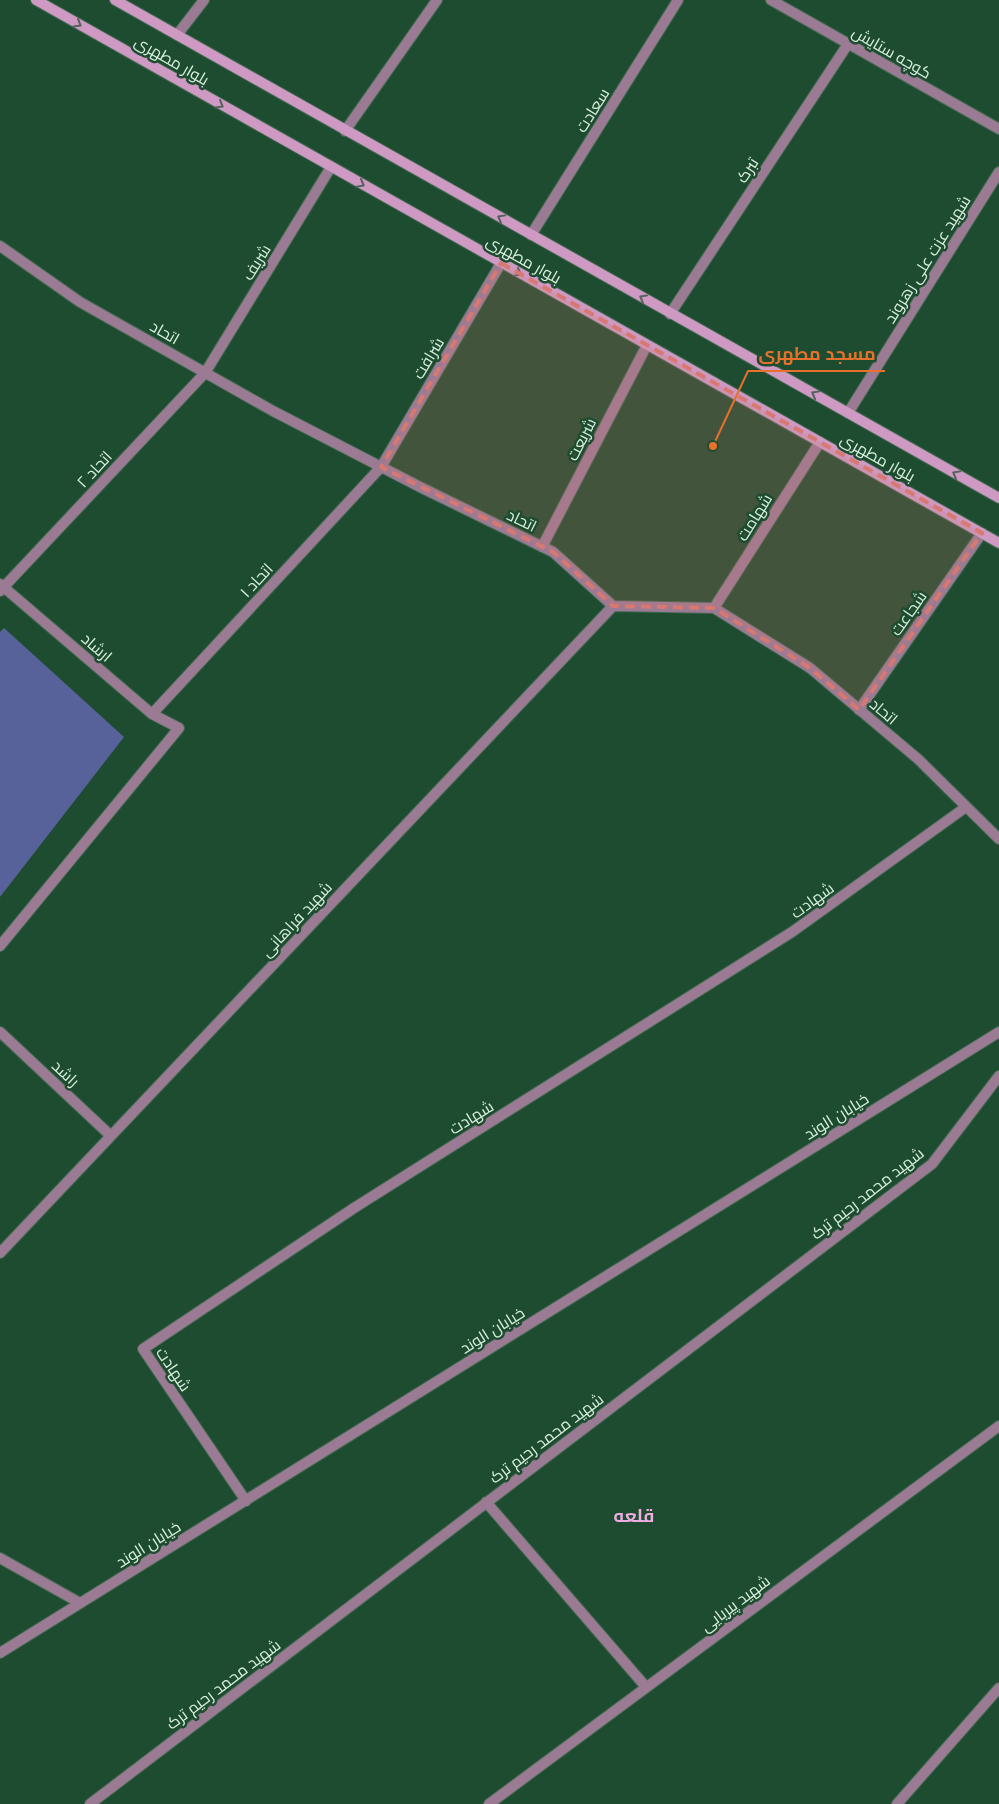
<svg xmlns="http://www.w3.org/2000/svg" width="999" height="1804" font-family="'PT Serif',Cairo,serif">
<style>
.green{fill:#57629a}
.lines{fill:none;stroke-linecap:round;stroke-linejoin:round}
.minor-casing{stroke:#406a50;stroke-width:12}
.tertiary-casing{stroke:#406a50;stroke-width:12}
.secondary-casing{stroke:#406a50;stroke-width:12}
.minor{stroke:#9b7a94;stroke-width:10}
.tertiary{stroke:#9b7a94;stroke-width:10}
.secondary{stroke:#ce99c2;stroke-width:10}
.oneway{stroke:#53635c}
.marked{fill:#d77871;fill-opacity:0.2;stroke:#d77871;stroke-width:4;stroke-dasharray:10 6;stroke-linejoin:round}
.labels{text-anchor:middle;stroke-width:5;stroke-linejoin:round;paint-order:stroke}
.street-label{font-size:16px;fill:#d9f1df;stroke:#1e4c30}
.neighbourhood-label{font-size:18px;font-weight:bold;fill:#eeaee1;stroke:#1e4c30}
.leader{fill:none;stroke:#e6702c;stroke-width:2}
.callout-dot{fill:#e6702c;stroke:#1e4c30;stroke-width:2}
.callout-label{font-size:18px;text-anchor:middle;font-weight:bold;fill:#e6702c;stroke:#1e4c30;stroke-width:5;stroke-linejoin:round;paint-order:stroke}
</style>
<rect width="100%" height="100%" fill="#1e4c30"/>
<!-- green -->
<path class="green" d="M4 628 124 737 0 897V632Z"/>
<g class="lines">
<defs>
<path id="minor" d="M771 0 999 129
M177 35 204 0
M345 131 437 0
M531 235 678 0
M0 246 80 302 273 411 420 487 553 552 613 606 714 608 810 668 918 759 999 839
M670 314 848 44
M848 413 999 172
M542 547 647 345
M0 591 205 373 331 167
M714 608 820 442
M859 710 982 533
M152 714 381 467 501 263
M0 946 179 728 152 714 0 584
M0 1032 111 1136
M0 1253 613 606
M246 1501 143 1349 354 1208 792 932 966 807
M486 1502 646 1687
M0 1558 80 1603
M90 1804 932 1164 999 1076
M489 1804 999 1426
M897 1804 999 1688"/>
<path id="tertiary" d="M0 1653 999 1032"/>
<path id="secondary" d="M36 0 999 543
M115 0 999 498"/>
</defs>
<!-- minor casing -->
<use href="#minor" class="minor-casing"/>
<!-- tertiary casing -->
<use href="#tertiary" class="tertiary-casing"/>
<!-- secondary casing -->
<use href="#secondary" class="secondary-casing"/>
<!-- minor -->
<use href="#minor" class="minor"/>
<!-- tertiary -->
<use href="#tertiary" class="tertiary"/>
<!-- secondary -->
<use href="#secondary" class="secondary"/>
</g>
<!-- one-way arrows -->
<defs><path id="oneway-chevron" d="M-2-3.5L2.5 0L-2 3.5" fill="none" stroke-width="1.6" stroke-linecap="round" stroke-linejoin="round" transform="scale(1.25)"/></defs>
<g class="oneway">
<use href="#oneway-chevron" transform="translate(78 24) rotate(30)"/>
<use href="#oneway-chevron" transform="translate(220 105) rotate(30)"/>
<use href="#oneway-chevron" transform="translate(361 184) rotate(29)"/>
<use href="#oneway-chevron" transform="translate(501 218) rotate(-151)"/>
<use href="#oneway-chevron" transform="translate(518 273) rotate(29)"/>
<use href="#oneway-chevron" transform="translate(643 298) rotate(-151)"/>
<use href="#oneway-chevron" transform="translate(815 394) rotate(-151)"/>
<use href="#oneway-chevron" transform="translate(956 474) rotate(-151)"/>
</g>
<!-- marked area -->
<path class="marked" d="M501 263 982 533 859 710 810 668 714 608 613 606 553 552 381 467Z"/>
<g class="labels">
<!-- street labels -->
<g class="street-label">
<text transform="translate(892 52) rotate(30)" y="6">کوچه ستایش</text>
<text transform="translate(172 60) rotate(30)" y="6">بلوار مطهری</text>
<text transform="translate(592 110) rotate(-58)" y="6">سعادت</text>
<text transform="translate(747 170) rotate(-57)" y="6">تبرک</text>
<text transform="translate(524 259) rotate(29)" y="6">بلوار مطهری</text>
<text transform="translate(927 259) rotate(-58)" y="6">شهید عزت علی زهروند</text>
<text transform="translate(256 262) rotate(-58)" y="6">شریف</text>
<text transform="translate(165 332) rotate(30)" y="6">اتحاد</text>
<text transform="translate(428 358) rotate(-59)" y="6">شرافت</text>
<text transform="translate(581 439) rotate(-63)" y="6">شریعت</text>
<text transform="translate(878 457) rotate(29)" y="6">بلوار مطهری</text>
<text transform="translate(94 469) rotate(-47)" y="6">اتحاد ۲</text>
<text transform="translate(754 517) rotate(-58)" y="6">شهامت</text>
<text transform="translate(522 520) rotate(26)" y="6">اتحاد</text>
<text transform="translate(256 580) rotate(-47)" y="6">اتحاد ۱</text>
<text transform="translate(908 613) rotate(-55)" y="6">شجاعت</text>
<text transform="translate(97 647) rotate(41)" y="6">ارشاد</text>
<text transform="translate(884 711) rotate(40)" y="6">اتحاد</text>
<text transform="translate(812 900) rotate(-36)" y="6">شهادت</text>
<text transform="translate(296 919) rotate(-47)" y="6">شهید فراهانی</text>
<text transform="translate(66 1073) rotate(43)" y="6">راشد</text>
<text transform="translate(836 1116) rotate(-32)" y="6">خیابان الوند</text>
<text transform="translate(471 1117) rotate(-32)" y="6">شهادت</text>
<text transform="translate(867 1193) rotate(-38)" y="6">شهید محمد رحیم ترک</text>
<text transform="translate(492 1330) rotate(-32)" y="6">خیابان الوند</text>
<text transform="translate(174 1369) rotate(56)" y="6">شهادت</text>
<text transform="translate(546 1438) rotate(-37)" y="6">شهید محمد رحیم ترک</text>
<text transform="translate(148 1544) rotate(-32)" y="6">خیابان الوند</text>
<text transform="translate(735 1603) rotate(-37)" y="6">شهید پیریایی</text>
<text transform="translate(223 1684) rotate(-37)" y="6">شهید محمد رحیم ترک</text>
</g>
<!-- neighbourhood labels -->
<g class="neighbourhood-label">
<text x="634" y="1522">قلعه</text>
</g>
</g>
<!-- callouts -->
<path class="leader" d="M713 446L748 371H885"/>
<circle class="callout-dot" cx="713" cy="446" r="5"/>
<g class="callout-label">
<text x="817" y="360">مسجد مطهری</text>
</g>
</svg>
